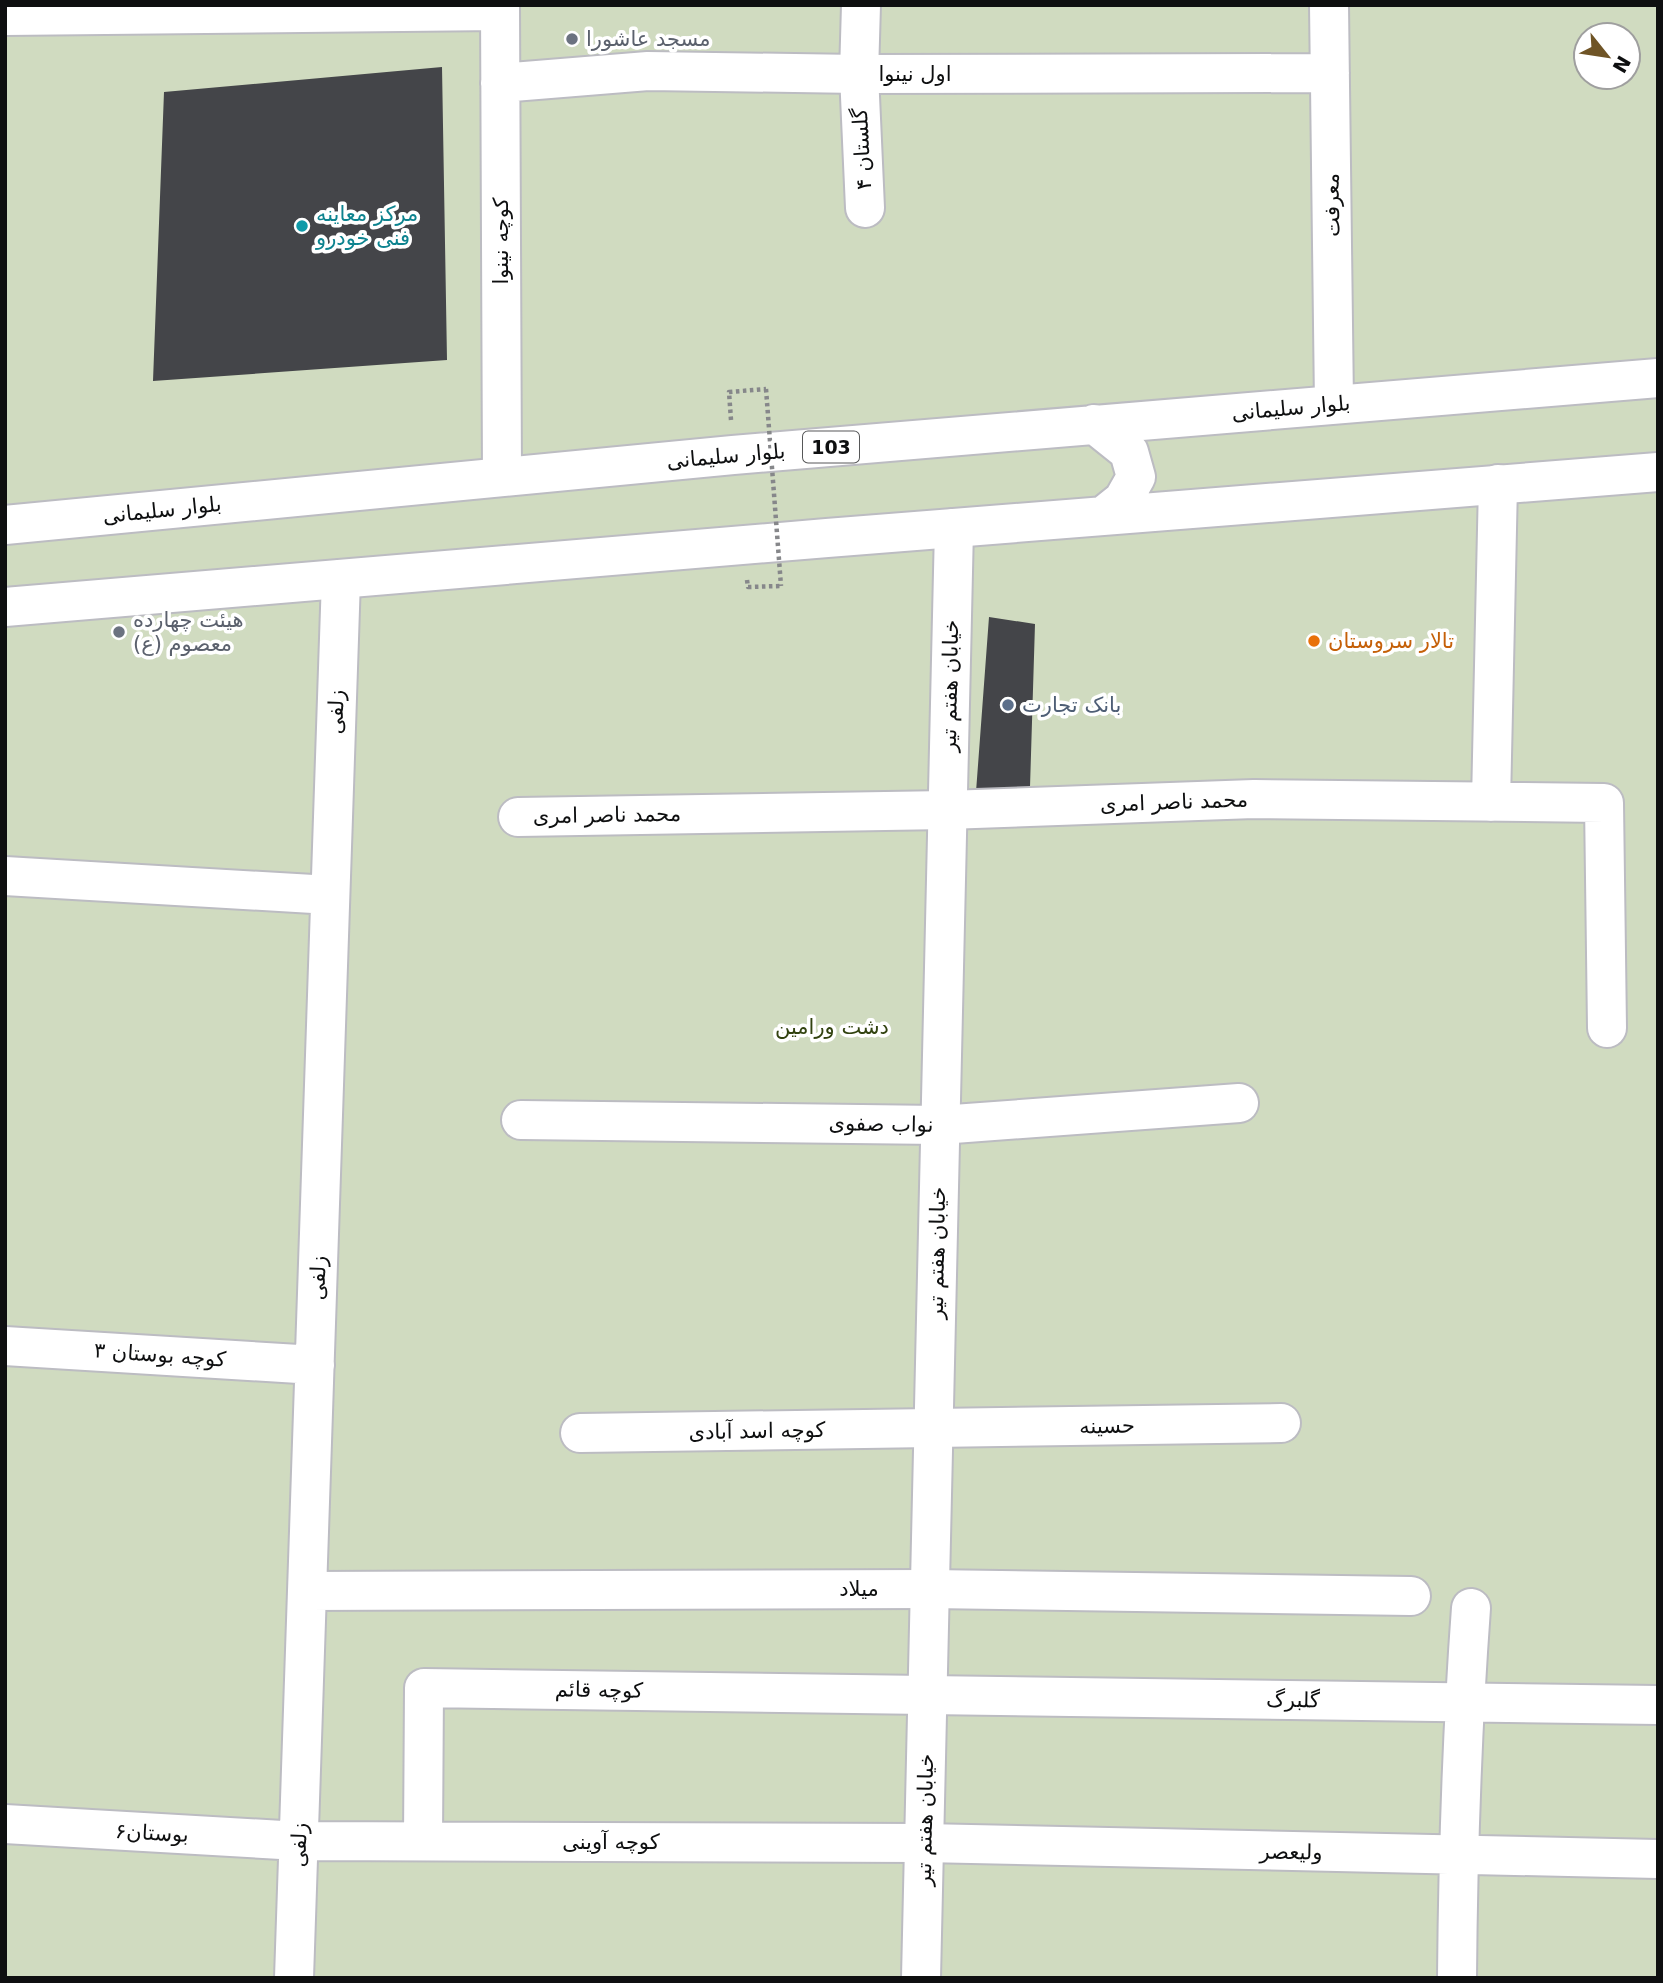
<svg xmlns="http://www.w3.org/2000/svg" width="1663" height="1983" font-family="'DejaVu Sans',Vazirmatn,sans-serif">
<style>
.green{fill:#d0dbc0;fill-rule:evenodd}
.building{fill:#444549}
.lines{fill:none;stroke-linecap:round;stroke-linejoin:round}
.minor-casing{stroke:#bcbcc2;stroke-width:42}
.tertiary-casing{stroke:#bcbcc2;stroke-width:42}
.trunk-casing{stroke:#bcbcc2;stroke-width:42}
.path{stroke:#86878a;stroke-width:4.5;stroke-dasharray:3.5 3.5;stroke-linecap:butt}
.minor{stroke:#fff;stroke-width:38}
.tertiary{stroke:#fff;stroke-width:38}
.trunk{stroke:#fff;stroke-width:38}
.path-bridge{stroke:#86878a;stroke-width:4.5;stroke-dasharray:3.5 3.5;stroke-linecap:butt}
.worship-dot{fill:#6b7280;stroke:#fff;stroke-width:2.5}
.culture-dot{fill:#0f9aa8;stroke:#fff;stroke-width:2.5}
.food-dot{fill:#e8710a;stroke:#fff;stroke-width:2.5}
.service-dot{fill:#5c6f8a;stroke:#fff;stroke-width:2.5}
.labels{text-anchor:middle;stroke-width:7;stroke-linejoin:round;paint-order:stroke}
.shield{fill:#fff;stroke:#565758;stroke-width:2}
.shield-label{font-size:19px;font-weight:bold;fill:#0e0f10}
.worship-label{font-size:21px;fill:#5b616d;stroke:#fff;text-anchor:start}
.street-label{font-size:21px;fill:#0e0f10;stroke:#fff}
.culture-label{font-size:21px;fill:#0d838f;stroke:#fff;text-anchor:start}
.food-label{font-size:21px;fill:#c56008;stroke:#fff;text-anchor:start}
.service-label{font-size:21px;fill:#4e5e75;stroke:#fff;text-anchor:start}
.park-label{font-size:21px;fill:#324310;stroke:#fff}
</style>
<rect width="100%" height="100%" fill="#f0f1f6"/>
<!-- green -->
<path class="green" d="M5 5H1658V1978H5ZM1586 35H1628V77H1586Z"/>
<!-- building -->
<path class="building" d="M442 67 447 360 153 381 164 92Z
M989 617 1035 624 1030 787 976 792Z"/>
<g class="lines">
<defs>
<path id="minor" d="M500 5 502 476
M861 5 859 74 865 208
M1329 5 1334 404
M5 16 500 11
M500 83 648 71 859 74 1330 73
M1491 802 1498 484
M518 817 947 810 1254 799 1604 803 1607 1028
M5 876 330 895
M521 1120 940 1125 1239 1103
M5 1346 315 1365
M580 1433 1281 1423
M307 1591 930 1589 1411 1596
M5 1824 299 1841 924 1843 1658 1859
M423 1841 424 1688 1658 1705
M294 1978 341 579
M1457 1978C1458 1854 1462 1731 1471 1608"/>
<path id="tertiary" d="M921 1978 954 528"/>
<path id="trunk" d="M1094 424 1129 452 1136 477 1123 500 1103 516
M5 525 733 455 1658 378
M5 607 827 538 1658 472"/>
</defs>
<!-- minor casing -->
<use href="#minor" class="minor-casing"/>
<!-- tertiary casing -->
<use href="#tertiary" class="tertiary-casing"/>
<!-- trunk casing -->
<use href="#trunk" class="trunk-casing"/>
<!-- path -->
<path class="path" d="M731 420 729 392 766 389
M747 580 748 587 781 586"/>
<!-- minor -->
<use href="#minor" class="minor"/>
<!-- tertiary -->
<use href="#tertiary" class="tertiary"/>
<!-- trunk -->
<use href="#trunk" class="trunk"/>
<!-- path-bridge -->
<path class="path-bridge" d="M766 389 781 586"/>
</g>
<!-- markers -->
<g class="worship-dot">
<circle cx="572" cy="39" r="7"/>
<circle cx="119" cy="632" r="7"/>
</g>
<circle class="culture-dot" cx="302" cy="226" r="7"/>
<circle class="food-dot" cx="1314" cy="641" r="7"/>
<circle class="service-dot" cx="1008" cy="705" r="7"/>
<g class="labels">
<!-- shield labels -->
<rect class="shield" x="803" y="431.5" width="56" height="31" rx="5"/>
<g class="shield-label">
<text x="831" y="454">103</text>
</g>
<!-- worship labels -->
<g class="worship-label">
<text x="586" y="46">مسجد عاشورا</text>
<text x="133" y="627">هیئت چهارده<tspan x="133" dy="24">معصوم (ع)</tspan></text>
</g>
<!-- street labels -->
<g class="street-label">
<text x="915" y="81">اول نینوا</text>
<text transform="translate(862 149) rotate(-93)" y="7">گلستان ۴</text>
<text transform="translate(1332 205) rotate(-91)" y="7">معرفت</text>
<text transform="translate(501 241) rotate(-90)" y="7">کوچه نینوا</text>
<text transform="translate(1291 408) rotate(-5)" y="7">بلوار سلیمانی</text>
<text transform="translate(726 456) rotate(-5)" y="7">بلوار سلیمانی</text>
<text transform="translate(162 510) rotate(-6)" y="7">بلوار سلیمانی</text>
<text transform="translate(950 686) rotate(-89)" y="7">خیابان هفتم تیر</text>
<text transform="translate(336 712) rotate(-88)" y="7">زلفی</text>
<text transform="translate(1174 802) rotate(-2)" y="7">محمد ناصر امری</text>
<text transform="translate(607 815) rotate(-1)" y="7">محمد ناصر امری</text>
<text transform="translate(881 1124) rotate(1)" y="7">نواب صفوی</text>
<text transform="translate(937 1253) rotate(-89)" y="7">خیابان هفتم تیر</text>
<text transform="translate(318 1278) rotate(-88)" y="7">زلفی</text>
<text transform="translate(160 1355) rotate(4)" y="7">کوچه بوستان ۳</text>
<text transform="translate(1107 1426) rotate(-1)" y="7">حسینه</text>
<text transform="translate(757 1431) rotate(-1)" y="7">کوچه اسد آبادی</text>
<text x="859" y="1596">میلاد</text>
<text transform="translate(599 1690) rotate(1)" y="7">کوچه قائم</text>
<text transform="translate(1293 1700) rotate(1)" y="7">گلبرگ</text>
<text transform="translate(925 1820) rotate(-89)" y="7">خیابان هفتم تیر</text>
<text transform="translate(152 1833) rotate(3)" y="7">بوستان۶</text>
<text x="611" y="1849">کوچه آوینی</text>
<text transform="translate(299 1845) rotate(-88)" y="7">زلفی</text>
<text transform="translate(1291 1852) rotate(1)" y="7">ولیعصر</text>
</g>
<!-- culture labels -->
<g class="culture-label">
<text x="316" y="221">مرکز معاینه<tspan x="316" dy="24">فنی خودرو</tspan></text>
</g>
<!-- food labels -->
<g class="food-label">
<text x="1328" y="648">تالار سروستان</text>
</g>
<!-- service labels -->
<g class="service-label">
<text x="1022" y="712">بانک تجارت</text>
</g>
<!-- park labels -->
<g class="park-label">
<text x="832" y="1034">دشت ورامین</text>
</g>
</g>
<!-- border -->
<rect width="1663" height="1983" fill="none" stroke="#0e0f10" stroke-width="14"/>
<!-- north arrow -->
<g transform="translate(1607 56) rotate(120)"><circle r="33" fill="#ffffff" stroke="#9f9f9f" stroke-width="2"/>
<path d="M0-5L12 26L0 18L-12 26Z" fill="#6f5426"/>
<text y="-10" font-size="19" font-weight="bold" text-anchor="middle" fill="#0e0f10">N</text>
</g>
</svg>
